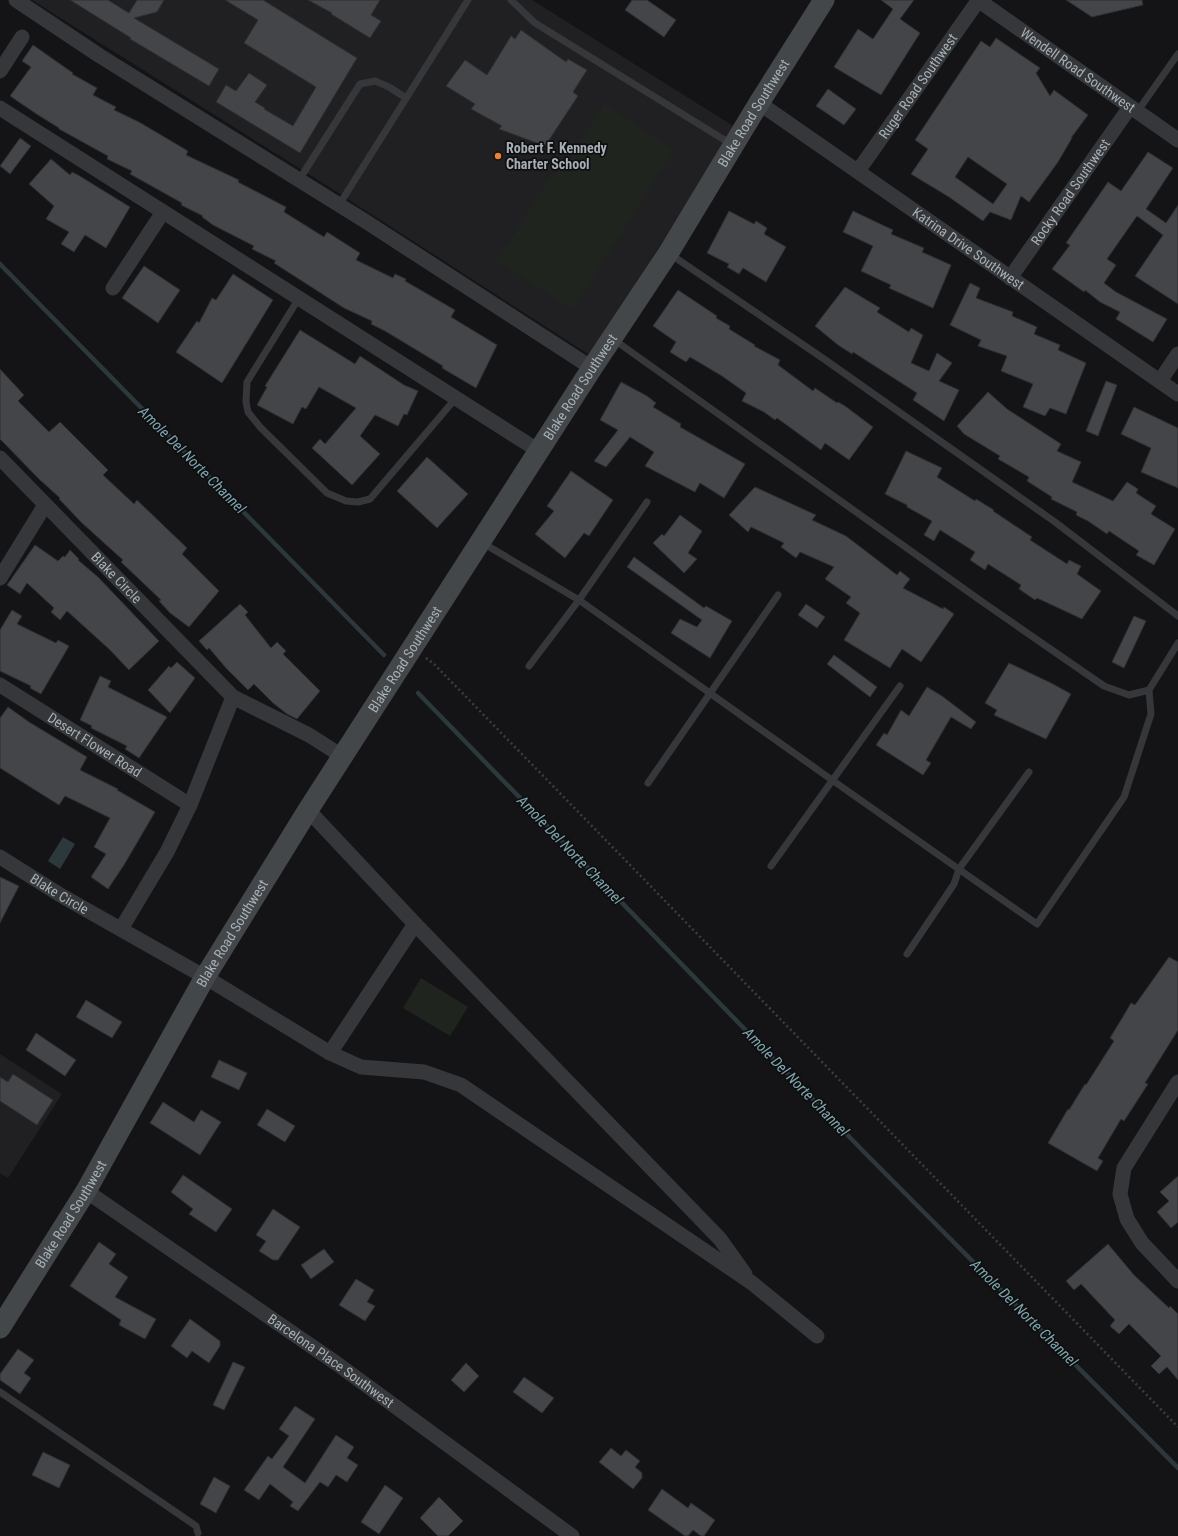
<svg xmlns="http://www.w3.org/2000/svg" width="1178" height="1536" font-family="'Roboto Condensed',sans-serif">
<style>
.built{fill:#202022}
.green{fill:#1f251e}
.water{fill:#2c383b}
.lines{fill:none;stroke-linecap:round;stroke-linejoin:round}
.stream{stroke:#2c383b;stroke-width:4.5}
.building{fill:#434549;stroke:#2e2f31;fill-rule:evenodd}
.path{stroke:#3b3e41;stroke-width:2.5;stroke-dasharray:2 3;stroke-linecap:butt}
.service{stroke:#35373a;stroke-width:7}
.minor{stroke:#35373a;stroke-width:15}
.secondary{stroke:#43474a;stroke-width:21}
.poi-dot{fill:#ef7f32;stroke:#0f0f10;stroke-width:1.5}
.labels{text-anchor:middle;stroke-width:3.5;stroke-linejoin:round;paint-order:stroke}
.street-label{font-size:14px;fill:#a6afb6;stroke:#0f0f10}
.poi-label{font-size:14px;font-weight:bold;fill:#a6afb6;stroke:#0f0f10;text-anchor:start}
.water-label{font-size:15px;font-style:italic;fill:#7da6b0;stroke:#0f0f10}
</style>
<rect width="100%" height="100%" fill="#141416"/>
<!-- built -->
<path class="built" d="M32 0H532L735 127 597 345 588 354 326 185Z
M0 1054 62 1094 8 1178 0 1173Z"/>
<!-- green -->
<path class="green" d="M604 105 674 150 573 309 497 261 550 178 570 159Z
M421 978 468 1007 450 1036 403 1008Z"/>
<!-- water -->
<path class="water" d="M63 837 75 844 60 869 48 861Z"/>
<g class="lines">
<!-- stream -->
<path class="stream" d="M0 264 384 655
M418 693 868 1156 1178 1468"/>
</g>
<!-- building -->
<path class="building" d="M70 0H108L129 13 137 0H164L157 12 134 18 219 69 209 86 130 39 131 38Z
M225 0H263L357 58 300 153 216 102 226 85 236 91 249 73 267 85 255 102 265 108 264 109 293 126 316 87 244 43 258 20Z
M308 0H380L371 15 381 21 370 38 331 14 332 13Z
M632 0H647L676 20 664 37 625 10Z
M881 0H914L900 19 920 33 881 95 834 67 858 29 873 39 893 9Z
M1066 0H1142L1143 5 1092 17Z
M521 30 566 62 568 59 587 70 573 92 578 96 545 146 499 129 502 126 471 109 475 104 446 86 465 60 487 75 511 36 515 39Z
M996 38 1040 68 1036 73 1050 96 1054 90 1088 115 1071 138H1072L1058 162 1029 202 1021 196 1011 220 990 212 983 221 949 197 911 174 928 149 915 140 981 41 990 47ZM968 157 1007 184 993 204 955 177Z
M33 45 73 73 72 74 97 88 93 95 116 107 114 110 139 122 188 151 186 155 239 180 238 182 286 207 284 212 324 237 327 232 360 253 356 260 393 278 395 274 406 279 405 281 455 310 451 317 497 345 476 388 442 368 443 366 385 331 371 324 372 321 344 308 274 263 276 261 252 249 254 246 213 225 202 217 203 216 181 205 182 203 130 174 132 171 107 159 108 156 59 129V128L38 115 10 96 31 67 22 61Z
M828 89 856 109 844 125 816 106Z
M20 138 31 146 10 174 0 166Z
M1148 152 1173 168 1146 209 1166 223 1178 205V304L1135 276 1163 235 1137 216 1107 259 1116 265 1104 283 1116 292 1167 319 1153 342 1116 319 1120 312 1100 302 1085 290 1084 292 1052 269 1070 245 1066 243 1108 182 1121 191Z
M51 159 70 175 72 172 78 175 130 207 106 248 85 235 74 252 61 244 69 232 46 219 54 206 29 184Z
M729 211 754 224 756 221 767 228 764 234 786 247 766 282 743 268 739 274 727 267 729 264 707 253Z
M853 211 893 230 891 234 924 248 922 252 951 265 933 308 889 288 891 285 861 271 873 246 843 232Z
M144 266 180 290 158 323 122 298Z
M233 274 273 300 222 383 176 352 197 321 199 323 212 298 216 300Z
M970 283 980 288 976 298 1013 312 1012 316 1037 327 1034 334 1060 345 1058 350 1086 363 1066 414 1050 408 1045 416 1023 407 1033 384 1001 371 1007 356 978 346 981 340 950 325Z
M845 287 880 308 877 312 909 332 911 328 923 335 911 363 929 371 937 353 952 363 939 381 959 390 944 421 913 400 917 393 853 352 852 354 838 345 815 326Z
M678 290 717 316 716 318 730 326 729 329 755 345 754 346 780 360 778 365 813 391 815 388 837 403 838 402 845 406 873 427 849 460 825 443 821 450 777 418 775 420 764 412 742 401 746 393 722 376 690 357 686 362 670 352 676 342 653 326Z
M300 330 355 364 360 356 404 385 418 391 407 415 404 414 398 426 375 415 360 436 380 454 352 485 312 448 320 439 325 444 356 408 319 387 306 409 302 407 293 424 257 405 267 387 265 386Z
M0 369 24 395 18 401 49 432 60 422 108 470 103 475 134 504 137 500 187 548 182 554 219 591 189 627 170 613 159 601 161 600 121 562 123 560 82 523 59 499 60 498 39 479 0 439Z
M1106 381 1117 385 1098 436 1086 431Z
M621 382 647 396 656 403 653 407 681 424 680 427 745 464 724 498 700 483 695 492 645 466 654 452 630 437 606 467 594 461 618 430 600 420Z
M988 392 1007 409 1061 444 1057 451 1081 462 1072 482 1113 501 1127 482 1138 489 1136 493 1156 506 1151 514 1175 529 1154 565 1136 555 1139 551 1109 531 1107 534 1088 521 1076 515 1077 512 1051 499 1052 497 1027 481 1029 477 998 459 1000 456 964 434 957 426Z
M1134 407 1178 428V488L1141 472 1151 448 1121 434Z
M906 451 942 468 937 477 975 501 976 499 994 510 993 511 1032 537 1030 540 1067 564 1069 560 1081 566 1077 574 1101 591 1082 619 1037 598 1035 600 1019 589 1021 585 988 564 985 570 970 560 975 552 940 530 934 541 924 535 932 521 907 507V505L885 494Z
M427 457 468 494 437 528 397 491Z
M571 471 613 500 589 536 584 533 565 558 535 534 554 511 547 506Z
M755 487 816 515 812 520 846 536 897 575 900 571 910 579 903 588 943 609 944 607 954 614 921 662 902 649 890 668 844 640 860 613 846 603 851 597 825 579 834 567 800 552 796 558 781 547 784 543 751 527 748 532 729 515Z
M680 515 702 531 688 553 697 559 684 573 653 543 662 534 664 536Z
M35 545 58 561 63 556 65 557 70 550 79 559 78 560 98 577 159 641 129 670 109 649 67 611 60 620 51 612 54 608 27 583 20 594 7 585Z
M634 557 704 608 706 606 732 621 710 658 671 633 680 619 697 627 702 620 627 567Z
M240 604 248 612 245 615 271 648 277 642 286 651 283 654 320 691 297 719 287 714 273 703 254 684 248 690 226 668 209 648 207 650 199 641Z
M806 604 825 617 817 628 798 615Z
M12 610 22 616 17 624 56 643 58 640 69 646 41 694 30 688 31 686 0 671V630Z
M1134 616 1146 621 1124 668 1112 662Z
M834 655 877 687 870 697 827 664Z
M177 662 195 678 170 713 148 690 169 666 171 668Z
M1009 663 1051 683 1071 694 1046 739 994 715 997 710 985 703Z
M100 676 111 681 108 687 167 717 139 758 125 749 127 746 91 728 92 726 80 720Z
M927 687 942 696 976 722 971 729 951 717 926 760 931 763 923 775 876 745 884 733 887 735 901 710 909 716Z
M8 707 29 722 87 757 80 770 118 789 117 790 155 812 124 865 108 889 91 877 106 854 94 847 110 818 65 796 59 805 0 768V718Z
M0 877 19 886 0 923Z
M1169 957 1178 962V1030L1145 1083 1148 1084 1124 1121 1121 1119 1098 1158 1103 1161 1097 1171 1048 1143 1068 1109 1069 1110 1085 1084 1086 1085 1114 1041 1110 1038 1124 1015 1131 1003 1135 1005Z
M86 1000 122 1022 112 1038 76 1017Z
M36 1033 76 1060 65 1076 26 1050Z
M219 1060 247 1073 239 1090 211 1077Z
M13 1074 53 1100 37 1125 0 1101V1077L8 1082Z
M163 1102 194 1122 201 1110 221 1122 200 1155 150 1123Z
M267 1109 295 1126 285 1142 257 1125Z
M183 1175 232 1209 216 1232 189 1214 193 1209 171 1192Z
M1178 1176V1222L1171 1228 1157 1212 1169 1201 1160 1192Z
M273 1209 300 1227 278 1260H273L259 1251 266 1241 256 1235Z
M99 1242 116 1254 109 1264 128 1277 115 1297 156 1319 145 1339 119 1325 121 1320 70 1286Z
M1108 1244 1134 1275 1169 1308 1170 1306 1178 1314V1380L1167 1367 1159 1374 1151 1366 1161 1356 1129 1324 1119 1334 1110 1326 1115 1320 1081 1284 1074 1290 1066 1281Z
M324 1249 334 1262 311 1279 301 1265Z
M356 1279 374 1290 367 1302 375 1306 365 1321 339 1305Z
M190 1319 220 1341V1346L209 1363 192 1351 187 1358 171 1346Z
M18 1349 34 1360 24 1373 31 1378 20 1394 0 1380V1374Z
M233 1362 245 1367 224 1410 213 1405Z
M466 1363 479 1376 464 1392 451 1380Z
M524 1377 554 1398 542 1413 513 1392Z
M295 1406 315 1419 283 1467 305 1483 336 1435 354 1447 347 1458 358 1465 347 1482 336 1475 328 1487 320 1482 298 1511 290 1506 293 1502 270 1484 259 1500 244 1490 268 1456 272 1459 289 1436 279 1429Z
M611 1448 621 1456 626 1450 640 1461 635 1467 642 1473V1478L633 1489 599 1462Z
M43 1452 70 1465 59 1488 32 1475Z
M214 1477 230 1486 216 1513 200 1504Z
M385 1485 403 1498 379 1534 361 1522Z
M662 1489 688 1508 691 1503 715 1520 704 1536H701L693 1530 688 1536H685L648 1510Z
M439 1497 463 1521 448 1536H438L420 1518Z"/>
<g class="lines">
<!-- path -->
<path class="path" d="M426 658 435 665 1178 1427"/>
<!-- service -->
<path class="service" d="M511 0 535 23 731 144
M1137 112 1178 54
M299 180 360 84 375 81 389 87 406 98
M339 205 468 0
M670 254 824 359 1055 522 1178 616
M299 298 247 382 246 402 248 412 260 427 327 493 346 501 358 502 370 499 456 398
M613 339 984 603 1104 686 1129 695 1149 690 1178 643
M481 542 579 600 832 780 1037 924 1124 797 1151 714 1149 690
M529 666 579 600 647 502
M648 783 778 595
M771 866 900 686
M907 954 954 884 959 869 1029 772
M0 1392 196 1526 198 1533"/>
<!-- minor -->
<g class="minor">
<path d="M16 0 100 56 365 221 592 368"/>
<path id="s1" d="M978 0 1178 140"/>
<path d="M0 71 22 37"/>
<path id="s2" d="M759 103 1178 394"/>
<path d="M0 108 539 451"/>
<path id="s3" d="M858 171 978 1"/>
<path id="s4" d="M1010 278 1130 107"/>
<path d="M113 288 163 212"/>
<path d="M1160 381 1178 354"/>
<path id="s5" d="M0 458 233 697 309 735 342 756"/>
<path d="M0 578 45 505"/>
<path id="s6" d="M0 685 190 805"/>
<path d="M308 810 415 924 720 1239 745 1274"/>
<path id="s7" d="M0 857 62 896 205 977 330 1053 361 1067 424 1072 461 1085 752 1283 817 1336"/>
<path d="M121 929 167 852 190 805 233 697"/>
<path d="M330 1053 415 924"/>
<path d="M1178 1082 1124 1168 1120 1194 1127 1219 1142 1243 1178 1281"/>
<path id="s8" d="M86 1191 336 1363 572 1536"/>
</g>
<!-- secondary -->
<path class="secondary" id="s9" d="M0 1328 86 1191 205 977 308 810 592 368 669 252 759 103 824 0"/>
</g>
<!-- markers -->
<circle class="poi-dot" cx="498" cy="156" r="4"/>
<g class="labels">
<!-- street labels -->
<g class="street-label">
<text dy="5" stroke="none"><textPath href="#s1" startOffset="122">Wendell Road Southwest</textPath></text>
<text dy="5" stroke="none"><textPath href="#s3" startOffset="104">Ruger Road Southwest</textPath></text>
<text dy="5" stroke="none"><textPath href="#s9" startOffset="1430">Blake Road Southwest</textPath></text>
<text dy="5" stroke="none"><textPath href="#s4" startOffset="105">Rocky Road Southwest</textPath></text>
<text dy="5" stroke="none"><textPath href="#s2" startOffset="255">Katrina Drive Southwest</textPath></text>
<text dy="5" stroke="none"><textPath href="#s9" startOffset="1106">Blake Road Southwest</textPath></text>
<text dy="5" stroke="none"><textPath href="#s5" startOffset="167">Blake Circle</textPath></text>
<text dy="5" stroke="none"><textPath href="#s9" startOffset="782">Blake Road Southwest</textPath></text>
<text dy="5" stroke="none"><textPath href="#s6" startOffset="112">Desert Flower Road</textPath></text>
<text dy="5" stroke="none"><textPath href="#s7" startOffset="70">Blake Circle</textPath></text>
<text dy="5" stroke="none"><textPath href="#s9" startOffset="458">Blake Road Southwest</textPath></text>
<text dy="5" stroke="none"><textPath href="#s9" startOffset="134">Blake Road Southwest</textPath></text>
<text dy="5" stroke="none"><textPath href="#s8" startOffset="298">Barcelona Place Southwest</textPath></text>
</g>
<!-- poi labels -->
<g class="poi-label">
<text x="506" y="153">Robert F. Kennedy<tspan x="506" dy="16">Charter School</tspan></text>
</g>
<!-- water labels -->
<g class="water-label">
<text transform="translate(192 460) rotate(45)" y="5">Amole Del Norte Channel</text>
<text transform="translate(570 850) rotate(46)" y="5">Amole Del Norte Channel</text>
<text transform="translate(796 1082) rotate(46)" y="5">Amole Del Norte Channel</text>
<text transform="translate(1024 1313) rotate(45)" y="5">Amole Del Norte Channel</text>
</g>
</g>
</svg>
